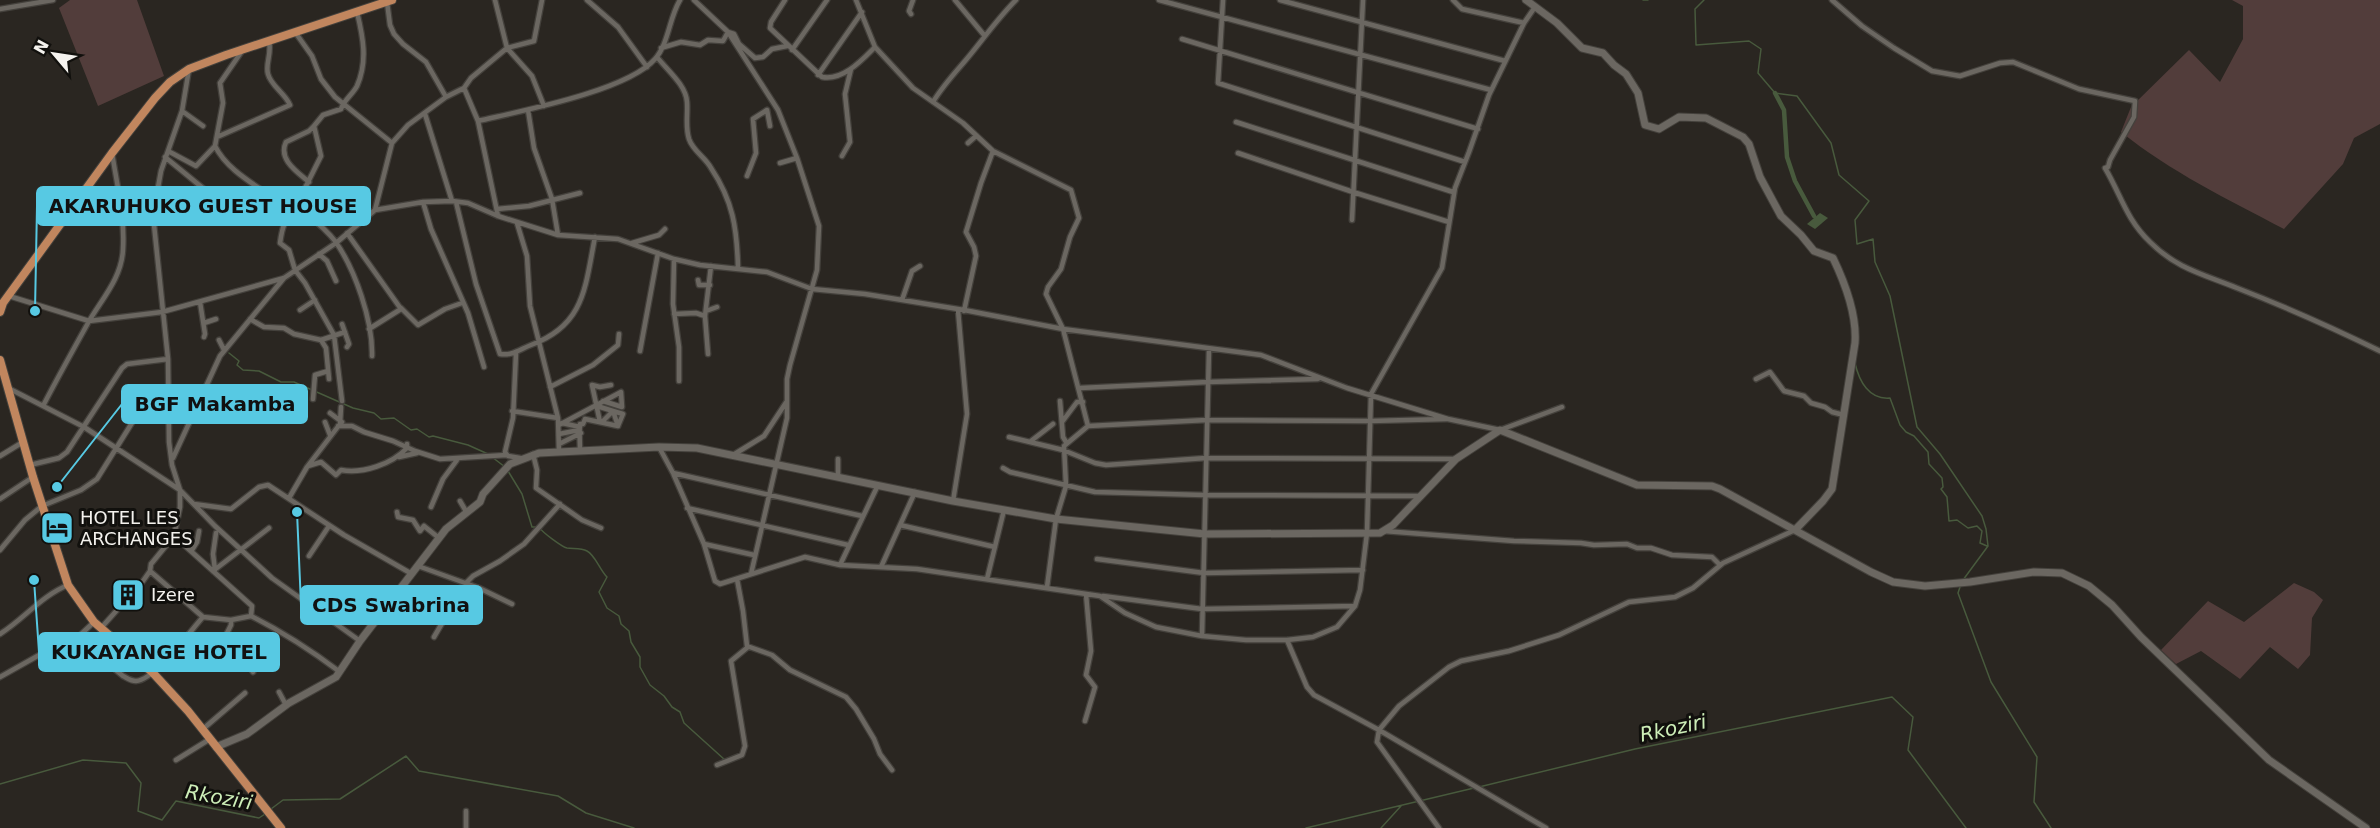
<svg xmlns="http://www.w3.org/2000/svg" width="2380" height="828" font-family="'DejaVu Sans',sans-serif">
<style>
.green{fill:#523d3b}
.water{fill:#485a3d}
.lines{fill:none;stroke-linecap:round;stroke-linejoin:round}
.stream{stroke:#485a3d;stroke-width:1.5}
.canal{stroke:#485a3d;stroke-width:4.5}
.street-casing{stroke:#44413c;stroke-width:7}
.secondary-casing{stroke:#44413c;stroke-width:9}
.primary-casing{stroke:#44413c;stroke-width:10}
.street{stroke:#6b6761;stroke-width:4.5}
.secondary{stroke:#6b6761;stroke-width:7}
.primary{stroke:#c1865e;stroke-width:8}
.labels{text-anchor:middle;stroke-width:6;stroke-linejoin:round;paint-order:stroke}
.poi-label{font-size:18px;fill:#f4f2ee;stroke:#11100d;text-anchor:start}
.water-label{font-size:20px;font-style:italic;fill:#cdeeb8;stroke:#11100d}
.leader{fill:none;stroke:#57c9e3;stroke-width:2}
.callout-dot{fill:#57c9e3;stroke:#11100d;stroke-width:2}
.callout{fill:#57c9e3;stroke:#57c9e3;stroke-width:2}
.callout-label{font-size:20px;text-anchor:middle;font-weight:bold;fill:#111}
</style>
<rect width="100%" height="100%" fill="#2a2621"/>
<!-- green -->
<path class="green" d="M70 0H137L164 76 98 106 59 8Z
M2232 0H2380V124L2354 138 2343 164 2284 229C2227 199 2171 172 2121 132L2131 107 2189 50 2220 82 2243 39V6Z
M2294 583 2314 592 2323 600 2312 618 2310 655 2298 669 2270 647 2240 679 2201 651 2176 664 2161 650 2208 601 2244 622Z"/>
<!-- water -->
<path class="water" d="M1820 213 1828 218 1815 229 1807 224Z"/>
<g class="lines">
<!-- stream -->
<path class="stream" d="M1643 0H1648
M1704 0 1695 9 1696 45 1749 41 1761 49 1758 73 1775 93 1797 96 1831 143 1839 175 1869 201 1855 220 1857 244 1873 239 1875 262 1890 296 1917 427 1940 454 1982 516 1986 529 1988 546 1963 580
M229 353 239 361 237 365 243 370 259 371 281 382H294L353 408 374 413 381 419 394 418 411 430 417 429 429 437 433 436 468 445 488 454
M1855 363C1859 381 1869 400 1890 398L1900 425 1906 432 1914 436 1928 452 1929 464 1942 478 1943 487 1941 489 1947 497 1949 521 1957 520 1968 528 1977 526 1982 531 1980 543 1987 546
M492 457 505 467
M508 471 522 494 532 527H536
M540 528C542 532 562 547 567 548 573 549 581 548 587 551 595 555 600 570 607 577L599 592 607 608 619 616 621 624 629 631 631 642 640 657V667L650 685 664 696 672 707 680 712 684 723 725 760
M1960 587 1958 593 1991 682 2037 757 2034 802 2051 828
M0 784 83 760 126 763 141 783 138 811 162 820 176 801 259 818 265 814
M1479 787 1635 749 1892 697 1913 717 1908 750 1966 828
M271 809 283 800 340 799 406 756 419 771 558 796 586 813 634 828
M1306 828 1474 788
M1381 828 1401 806"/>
<!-- canal -->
<path class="canal" d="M1775 93 1784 110 1787 157 1795 181 1814 216"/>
<defs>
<path id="street" d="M495 0 507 48 532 76 544 106
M587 0 618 27 647 67
M694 0 728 32 778 110 797 158 819 226 817 270 790 365 787 379V418L751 574
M785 0 771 22 770 28 822 77C843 81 862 60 875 47
M856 0 875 47 913 88 963 123 993 151 1071 190 1079 218 1070 237 1061 269 1048 287 1046 294 1063 329 1088 426
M955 0 984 35
M1159 0 1491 90
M1223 0 1218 83 1465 162
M1280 0 1505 61
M1453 0 1462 9 1524 23
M1832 0 1862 26 1894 48 1932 71 1960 76 2000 63 2013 62 2079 89 2135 101 2134 117 2110 160 2108 167 2105 168C2121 195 2126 219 2150 242 2177 269 2203 274 2237 288 2286 307 2333 328 2380 351
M387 2 390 25 394 34 403 44 426 62 446 97
M0 9 53 0
M911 14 909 11 913 0
M295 32 312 56 321 79 335 97 392 143
M1182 39 1478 129
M661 48 681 42 700 45 708 40 723 41 728 32 734 34 739 44 755 58 763 57 772 49 787 46
M792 50 827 0
M242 51 220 83 223 103 215 146C230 176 268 190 291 212
M657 57C667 70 686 85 687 102 688 115 685 126 689 139 693 151 705 157 711 168 733 201 737 228 738 268
M818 75 862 12
M464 88 478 121 498 216
M933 102C942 87 953 75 965 61 982 41 997 19 1016 0
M528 110 534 148 552 199 558 235
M767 110 770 126
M182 111 203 126
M425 114 452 201
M478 121C521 111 627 91 655 59 669 43 669 18 680 0
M1236 122 1453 192
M217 137 290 105C285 93 271 86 268 74 265 64 272 54 269 41
M968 143 976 136
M168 151 196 166 215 146
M1238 153 1353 192 1449 222
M842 156 850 142 845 94 851 69
M165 157 204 189
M780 163 797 158
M747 176 756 153 753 119 767 110
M309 182C296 171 278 159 286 142L309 131 314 126
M423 202 431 229 468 313 484 367
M456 202 476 284 500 354C513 356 520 349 531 345 585 325 585 287 595 237
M299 208 298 202 321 156 314 126 323 115 341 109C344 100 353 94 357 86 368 61 363 37 357 12
M497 209 529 206 580 193
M375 210 423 202 452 201 468 203 498 216 558 235 618 239 674 259 700 265 767 272 812 289 865 294 964 310 1063 329 1261 355 1347 388 1448 419 1500 430 1562 407
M121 213 153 215
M1352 220 1363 0
M517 223 527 256 530 306 558 418 559 452
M347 233 401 309 369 329
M632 243 659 235 665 229
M319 254 327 261 336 281
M674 259 673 304 679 347V381
M698 280 699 285H710
M9 296 89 321 162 312 284 278 336 243 375 210 392 143 408 125 446 97 464 88 471 78 507 48 534 41 542 0
M902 300 912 271 920 266
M200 302 205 334 204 337
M401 308 418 325 445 309 462 303
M300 310 315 300
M706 311 717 307
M964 311 976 256 974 247 966 232 981 183 993 151
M674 314 696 313 705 316
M250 319 264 327 284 328 294 334 321 340 345 332
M204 323 216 319
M342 324 349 344 347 347
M219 340 224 350
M321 340 326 348 329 379
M640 351 658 253
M516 353 513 418 505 452 508 456 520 458
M708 354 705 316 711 266
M1756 379 1770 372 1784 391 1804 396 1811 403 1825 407 1832 412 1844 415
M550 387 593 365 618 345 619 334
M1080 388 1208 382 1318 379
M10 389 84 427 180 490 215 526 272 578 360 641
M313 399 315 375 328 371
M342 401 334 335 305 283 295 270 289 250 280 243C282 228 285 215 299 208L301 209C313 219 325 228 335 241 355 269 373 321 372 356
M1060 401 1063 437 1066 442
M44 404C58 377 73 350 88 323 101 300 122 278 123 249 125 217 117 185 112 153
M597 406 613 411 602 422
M512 411 558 418
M330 413 342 422
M325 422 330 435
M600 422 592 385 600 387 611 385
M1062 422 1077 402H1083
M562 423 580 427
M559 425 621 392 622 407 603 401
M338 426H352L364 432 393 441 415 451 440 459 507 455
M559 434 579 430
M1009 437 1063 450 1095 463 1106 465 1206 458 1456 459
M1031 441 1053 424
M559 444 581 433
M659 447 673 473 704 544 715 581 720 584 805 557 840 565 917 569 1100 596 1125 613 1156 627 1202 636 1246 640H1287L1313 637 1337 627 1355 606 1360 590 1367 533 1371 394 1442 268 1455 188 1469 152 1489 95 1524 23 1535 7
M580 451C580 442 579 432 580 424H583L585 419 618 426 623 414 613 411 618 426
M533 454 537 470 536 488 582 520 601 528
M733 455 764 436 787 401
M0 456 23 442
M399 457 417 453
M173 458 220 356 284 278
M30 465 59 458 67 452 122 368 127 364 168 359
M308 466 321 462 336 475 341 470C363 474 392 464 407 448V444
M1003 468 1010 472 1095 492 1204 495 1420 496
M673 473 862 516
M838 477V459
M289 498 307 467 340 424 341 407
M0 499 33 477
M460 501 467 513
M953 501 967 414 958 310
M194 504 231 509 259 487 268 485 344 535 412 574
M431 507 443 479 457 460
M687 508 848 545
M397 512 398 517 413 520 420 531 424 526 439 538
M900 525 995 547
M1384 531 1514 541 1581 543 1594 545 1627 544 1637 548H1651L1672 555 1712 557 1720 565
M174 536 252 606 251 616C283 632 312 651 340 672
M704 544 754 555
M0 550 25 520 42 506 81 490 97 479 150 394 168 392
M192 550 197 542 199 531
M309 556 329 526
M1097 559 1204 573 1363 570
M840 565 878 485
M418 566 479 588 512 604
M881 567 915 492
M215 570 213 554 216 533
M213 571 269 528
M737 579 743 611 747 646 772 655 790 670 846 697 856 709 874 739 880 754 892 770
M987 579 1004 510
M1047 587 1056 519 1066 486 1064 446 1088 426 1207 420 1370 421 1447 419
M1103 596 1202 609 1355 606
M451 609 465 613
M203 617 231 620 251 616
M231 620V625L226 635 253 672
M101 628 143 581 150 571 151 564 174 536 180 507V490L172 465 169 442 168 359 153 215 161 171 182 111 189 69
M0 634C24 619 41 596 68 585
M1202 636 1209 349
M434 637 465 584 473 576 500 561 524 544 560 504
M77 638 123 676C127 678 131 681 136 681 155 680 190 631 203 617L150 571
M1287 640 1307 687 1314 695 1379 730 1546 828
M0 677 41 654 77 638 94 622
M279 692 286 705
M1085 721 1095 687 1086 675 1091 651 1086 594
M203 729 245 693
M176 760 210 739
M717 765 742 755 745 746 731 661 748 647
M466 811V828
M1439 828 1377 742 1379 730 1399 706 1449 667 1461 661 1509 651 1559 635 1629 602 1675 597 1693 588 1723 563 1795 530"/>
<path id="secondary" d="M1526 0 1557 23 1582 48 1603 53 1614 65 1626 74 1638 93 1645 125 1659 129 1679 117 1706 118 1743 137 1749 144 1760 177 1781 216 1801 235 1814 251 1833 258C1845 283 1857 315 1855 343L1832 489 1823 501 1795 530
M216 747 247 734 289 703 336 677 360 641 446 529 480 502 483 494 510 464 539 453 659 447 697 448 953 501 1056 519 1205 534 1380 533 1393 525 1456 459 1500 430 1637 485 1712 486 1720 489 1871 572 1893 582 1925 586 1970 582 2034 572 2062 573 2089 586 2112 605 2141 637 2269 760 2366 828"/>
<path id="primary" d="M0 312 3 303 112 153 155 98 170 82 189 69 226 55 392 0
M0 360 33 477 68 585 94 622 153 673 188 711 281 828"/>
</defs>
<!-- street casing -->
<use href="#street" class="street-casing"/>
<!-- secondary casing -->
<use href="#secondary" class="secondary-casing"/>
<!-- primary casing -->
<use href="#primary" class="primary-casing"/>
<!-- street -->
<use href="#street" class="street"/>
<!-- secondary -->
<use href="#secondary" class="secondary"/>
<!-- primary -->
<use href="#primary" class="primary"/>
</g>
<!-- icons -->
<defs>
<symbol id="hotel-square" viewBox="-11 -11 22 22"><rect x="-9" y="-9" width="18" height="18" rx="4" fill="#57c9e3" stroke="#11100d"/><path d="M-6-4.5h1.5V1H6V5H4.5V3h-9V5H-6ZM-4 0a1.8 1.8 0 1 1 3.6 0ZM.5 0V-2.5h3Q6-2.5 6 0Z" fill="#111"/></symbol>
<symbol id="building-square" viewBox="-11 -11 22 22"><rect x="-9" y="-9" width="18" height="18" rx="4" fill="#57c9e3" stroke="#11100d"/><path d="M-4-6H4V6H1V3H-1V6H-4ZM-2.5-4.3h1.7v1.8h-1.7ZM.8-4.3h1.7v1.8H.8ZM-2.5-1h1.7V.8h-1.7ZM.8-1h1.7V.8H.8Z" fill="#111"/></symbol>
</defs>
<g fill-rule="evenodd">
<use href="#hotel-square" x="38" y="509" width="38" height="38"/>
<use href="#building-square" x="109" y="576" width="38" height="38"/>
</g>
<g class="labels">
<!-- poi labels -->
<g class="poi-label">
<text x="80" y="524">HOTEL LES<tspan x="80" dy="21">ARCHANGES</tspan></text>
<text x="151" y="601">Izere</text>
</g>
<!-- water labels -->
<g class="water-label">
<text transform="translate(1673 728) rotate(-12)" y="7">Rkoziri</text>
<text transform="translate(219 797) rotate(10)" y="7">Rkoziri</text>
</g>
</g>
<!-- callouts -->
<path class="leader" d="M35 311L37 206M57 487L122 404M297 512L301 605M34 580L39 652"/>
<g class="callout-dot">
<circle cx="35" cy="311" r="6"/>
<circle cx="57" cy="487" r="6"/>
<circle cx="297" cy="512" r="6"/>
<circle cx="34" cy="580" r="6"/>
</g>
<g class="callout">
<rect x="37" y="187" width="333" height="38" rx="6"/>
<rect x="122" y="385" width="185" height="38" rx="6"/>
<rect x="301" y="586" width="181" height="38" rx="6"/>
<rect x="39" y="633" width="240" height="38" rx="6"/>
</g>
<g class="callout-label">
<text x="203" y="213">AKARUHUKO GUEST HOUSE</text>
<text x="215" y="411">BGF Makamba</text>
<text x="391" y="612">CDS Swabrina</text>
<text x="159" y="659">KUKAYANGE HOTEL</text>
</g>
<!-- north arrow -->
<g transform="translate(54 54) rotate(299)" stroke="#11100d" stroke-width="4.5" paint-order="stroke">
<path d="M0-4.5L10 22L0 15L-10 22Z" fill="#f4f2ee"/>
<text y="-9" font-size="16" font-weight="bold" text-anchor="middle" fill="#f4f2ee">N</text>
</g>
</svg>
